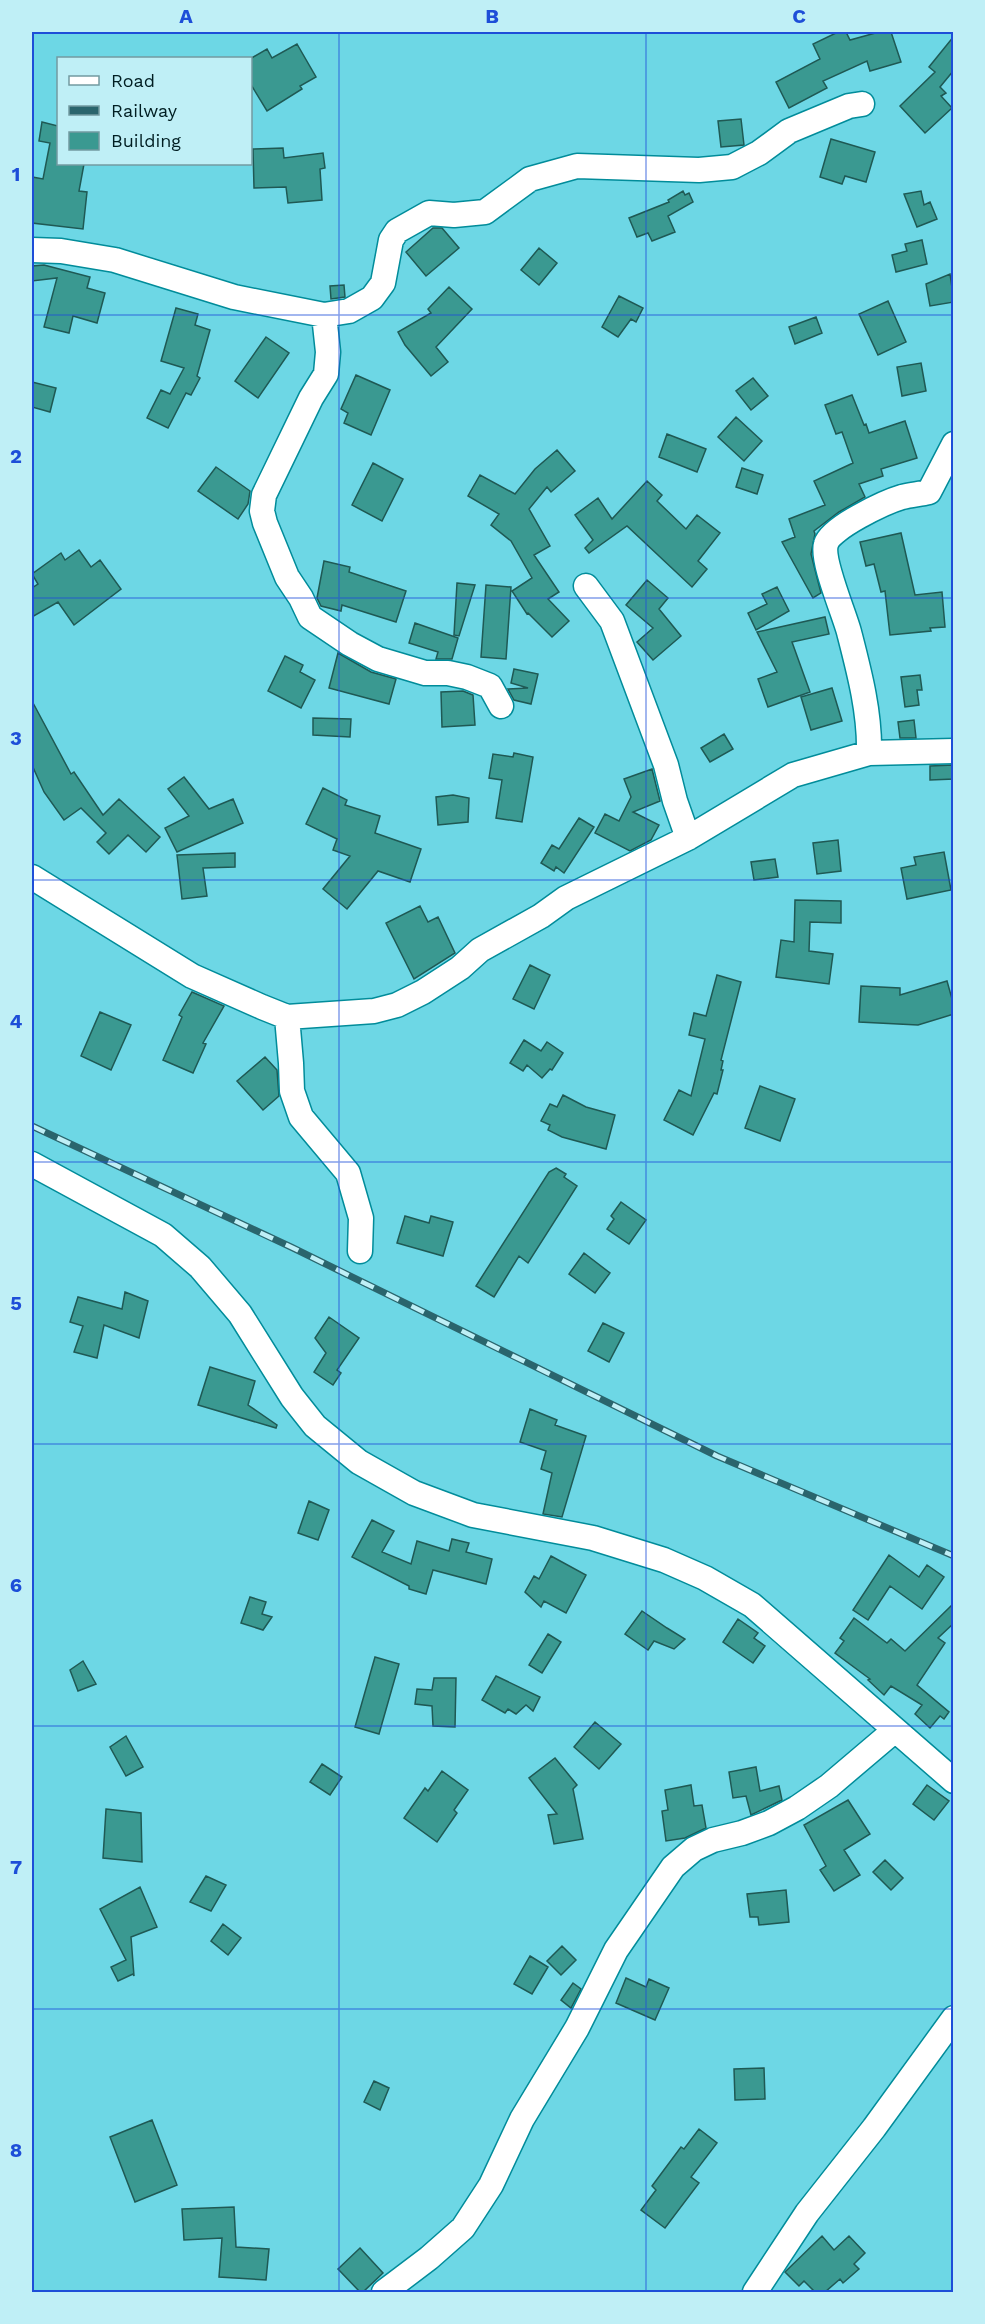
<svg xmlns="http://www.w3.org/2000/svg" width="985" height="2324" font-family="'Work Sans',sans-serif">
<style>
.building{fill:#3a9991;stroke:#1f5954;stroke-width:1.5}
.lines{fill:none;stroke-linecap:round;stroke-linejoin:round}
.minor-casing{stroke:#018c9a;stroke-width:27}
.minor{stroke:#fff;stroke-width:24}
.rail-casing{stroke:#2a656d;stroke-width:7}
.rail{stroke:#bfeff6;stroke-width:4.5;stroke-dasharray:14;stroke-linecap:butt}
.grid{fill:none;stroke:#1d4ed8;stroke-width:1.5;stroke-opacity:0.55}
.neatline{fill:none;stroke:#1d4ed8;stroke-width:2}
.grid-label{font-size:20px;text-anchor:middle;font-weight:bold;fill:#1d4ed8}
</style>
<rect width="100%" height="100%" fill="#6dd7e5"/>
<!-- building -->
<path class="building" d="M838 32H846L850 40 879 32H891L901 62 870 71 867 61 823 81 827 88 789 108 776 82 820 59 813 44Z
M954 36V70L940 87 946 93 941 96 952 108 925 133 900 106 935 72 929 67Z
M297 44 316 77 300 86 302 89 267 111 250 83V59L267 49 272 58Z
M741 119 744 145 721 147 718 121Z
M42 122 58 126V164H84L79 191 87 192 83 229 32 223V177L43 179 50 143 39 141Z
M831 139 875 152 866 182 845 176 842 184 820 177Z
M283 148 284 158 323 153 325 168 320 169 322 200 288 203 286 187 254 188 253 149Z
M683 191 685 195 689 193 693 202 668 216 675 232 652 241 648 233 637 237 629 218 669 202 668 200Z
M921 191 924 205 930 202 937 219 917 227 904 194Z
M433 228H442L459 248 426 276 406 252Z
M922 240 927 264 896 272 892 255 907 251 905 244Z
M539 248 557 263 539 285 521 270Z
M44 265 90 277 87 288 105 293 97 323 73 316 69 333 44 327 57 278 32 281V266Z
M950 274 954 302 930 306 926 284Z
M344 285 345 297 331 299 330 286Z
M449 287 472 309 436 347 448 362 431 376 405 345 398 332 431 313 428 309Z
M619 296 643 308 636 322 631 319 618 337 602 327Z
M888 301 906 342 878 355 859 314Z
M176 308 198 314 195 325 210 330 197 376 200 378 191 395 186 393 168 428 147 418 161 390 170 394 184 368 161 361Z
M816 317 822 333 795 344 789 327Z
M266 337 289 353 258 398 235 381Z
M921 363 926 391 902 396 897 367Z
M356 375 390 390 371 435 344 423 348 413 341 409Z
M753 378 768 396 751 410 736 391Z
M32 382 56 388 50 412 32 407Z
M852 395 864 425 866 424 869 433 905 421 917 458 881 469 883 476 859 484 865 497 839 512 814 531 815 534 811 554 821 593 813 598 782 542 795 537 789 519 825 505 814 481 853 463 842 432 836 434 825 405Z
M736 417 762 441 744 461 718 437Z
M667 434 706 449 697 472 659 457Z
M557 450 575 471 551 492 547 487 529 509 550 546 534 555 559 592 548 599 569 621 552 637 528 613 527 614 512 591 532 578 511 541 491 525 499 514 468 496 480 475 515 494 535 469Z
M373 463 403 479 382 521 352 505Z
M216 467 250 491 248 504 238 519 198 491Z
M742 468 763 475 757 494 736 487Z
M647 481 662 495 657 501 686 529 697 515 720 533 698 561 707 569 692 587 627 526 589 553 585 548 593 540 575 515 598 498 612 519Z
M901 533 915 595 942 592 945 627 930 628 931 631 890 635 885 591 881 592 874 564 866 566 860 542Z
M79 550 91 567 100 560 121 589 74 625 58 602 32 617V588L38 584 32 574 61 553 65 560Z
M324 561 350 567 349 572 406 591 396 622 342 605 341 611 321 606 317 598Z
M647 580 668 598 659 609 681 636 653 660 637 642 653 628 626 605Z
M457 583 475 585 459 636 454 635Z
M486 585 511 587 506 659 481 657Z
M777 587 789 611 756 630 748 613 767 604 762 594Z
M825 617 829 634 792 642 810 692 768 707 758 679 777 672 757 632Z
M415 623 458 638 452 659H436L438 652 409 643Z
M338 653 371 672 396 679 389 704 329 688Z
M285 656 303 665 300 672 315 680 301 708 268 691Z
M514 669 538 674 531 704 514 700 508 689 528 688 511 683Z
M920 675 922 690H917L919 705 905 707 901 677Z
M832 688 842 721 811 730 801 697Z
M463 691 473 695 475 725 442 727 441 692Z
M32 701 71 774 74 772 103 815 119 799 160 837 146 852 128 835 109 854 97 842 106 833 81 808 64 820 44 792 32 765Z
M313 718 351 719 350 737 313 735Z
M914 720 916 738H900L898 722Z
M724 734 733 749 710 762 701 748Z
M514 753 533 757 522 822 496 818 502 780 489 778 493 754 513 757Z
M954 765V779L930 780V766Z
M652 769 660 801 633 812 659 825 651 840 630 851 595 833 605 814 619 821 631 797 624 779Z
M184 777 209 809 233 799 243 823 177 852 165 828 189 816 168 789Z
M323 788 347 800 345 805 380 816 375 833 421 849 410 882 378 871 347 909 323 889 350 856 333 850 337 839 306 824Z
M453 795 469 798 468 822 438 825 436 797Z
M579 818 594 827 564 873 556 867 554 871 541 863 552 845 559 849Z
M838 840 841 871 817 874 813 843Z
M944 852 951 890 907 899 901 868 916 865 914 857Z
M235 853V867L203 868 207 896 182 899 177 855Z
M775 859 778 877 754 880 751 862Z
M795 900 841 901V923L810 922 809 951 833 954 829 984 776 977 781 940 794 942Z
M420 906 428 922 438 917 455 953 414 979 386 923Z
M530 965 550 975 534 1009 513 999Z
M717 975 741 982 721 1060 723 1061 721 1070H723L717 1094 714 1093 693 1135 664 1120 679 1090 691 1096 705 1039 689 1035 694 1013 706 1016Z
M947 981 954 1006V1014L918 1025 859 1022 861 986 900 988V995Z
M192 992 224 1006 203 1043 206 1044 193 1073 163 1060 182 1017 179 1015Z
M100 1012 131 1025 111 1070 81 1056Z
M524 1040 541 1051 547 1042 563 1053 552 1070 550 1069 542 1078 527 1065 523 1071 510 1063Z
M265 1057 277 1070 279 1096 263 1110 237 1081Z
M760 1086 795 1099 780 1141 745 1128Z
M563 1095 586 1107 615 1115 606 1149 562 1137 548 1130 550 1125 541 1121 550 1104 557 1107Z
M556 1168 566 1174 564 1177 577 1186 528 1263 519 1256 494 1297 476 1286 549 1172Z
M621 1202 646 1220 629 1244 607 1229 614 1219 611 1216Z
M405 1216 429 1223 431 1216 453 1222 443 1256 397 1243Z
M584 1253 610 1273 595 1293 569 1274Z
M125 1292 148 1301 139 1338 104 1325 97 1358 74 1352 83 1326 70 1322 78 1297 122 1309Z
M329 1317 359 1338 337 1370 341 1373 333 1385 314 1372 326 1353 315 1338Z
M603 1323 624 1333 609 1362 588 1351Z
M210 1367 255 1381 248 1405 277 1425 276 1428 198 1405Z
M530 1409 557 1420 555 1425 586 1436 562 1517 543 1514 552 1473 541 1469 546 1451 520 1442Z
M309 1501 329 1510 318 1540 298 1533Z
M372 1520 394 1531 382 1552 411 1564 417 1541 449 1551 452 1539 469 1543 466 1552 492 1559 486 1584 433 1570 426 1594 409 1589V1586L352 1557Z
M889 1555 919 1577 927 1565 944 1577 922 1609 890 1586 868 1620 853 1610Z
M551 1556 586 1575 566 1613 544 1601 541 1607 525 1592 534 1576 539 1579Z
M250 1597 266 1602 262 1614 272 1617 263 1630 241 1623Z
M954 1603V1623L938 1638 945 1643 917 1685 949 1712 944 1719 940 1716 930 1728 915 1714 922 1705 891 1686 884 1695 868 1680 870 1679 835 1653 844 1641 840 1638 854 1618 887 1643 891 1639 905 1651Z
M642 1611 667 1628 685 1639 674 1649 654 1641 648 1650 625 1634Z
M738 1619 758 1633 754 1638 765 1646 753 1663 723 1642Z
M548 1634 561 1642 542 1673 529 1665Z
M375 1657 399 1664 379 1734 355 1727Z
M83 1661 96 1684 78 1691 70 1670Z
M496 1676 540 1697 533 1711 526 1705 516 1714 508 1709 505 1713 482 1700Z
M434 1678H456L455 1727 433 1726 432 1706 415 1704 417 1689 432 1690Z
M595 1722 621 1744 599 1769 574 1747Z
M126 1736 143 1767 126 1776 110 1747Z
M555 1758 577 1785 573 1789 583 1839 554 1844 548 1815 557 1814 529 1778Z
M322 1764 342 1777 330 1795 310 1782Z
M756 1767 760 1791 779 1786 782 1800 751 1815 746 1796 733 1798 729 1772Z
M442 1771 468 1790 454 1810 457 1813 437 1842 404 1818 425 1788 428 1791Z
M691 1785 694 1806 702 1805 706 1828 685 1838 666 1841 662 1811 668 1810 665 1790Z
M927 1785 949 1801 934 1820 913 1804Z
M848 1800 870 1834 844 1850 860 1875 834 1891 820 1870 826 1866 804 1825Z
M106 1809 141 1813 142 1862 103 1858Z
M885 1860 903 1878 891 1890 873 1872Z
M206 1876 226 1885 211 1911 190 1902Z
M140 1887 157 1927 131 1937 134 1976 133 1974 118 1981 111 1967 126 1960 100 1909Z
M786 1890 789 1922 759 1925 758 1917H750L747 1894Z
M223 1924 241 1938 228 1955 211 1941Z
M562 1946 576 1960 561 1975 547 1961Z
M530 1956 548 1967 532 1994 514 1984Z
M626 1978 646 1987 649 1979 669 1988 655 2020 616 2003Z
M573 1983 581 1989 571 2008 561 2000Z
M764 2068 765 2099 735 2100 734 2069Z
M374 2081 389 2088 380 2110 364 2102Z
M152 2120 177 2185 135 2202 110 2137Z
M699 2129 717 2143 691 2177 699 2183 665 2228 641 2210 656 2190 652 2186 681 2147 684 2149Z
M234 2207 236 2247 269 2249 266 2280 219 2277 222 2238 184 2240 182 2209Z
M822 2236 834 2250 849 2236 865 2253 854 2264 859 2269 843 2283 840 2279 825 2292H815L804 2281 799 2286 785 2272Z
M360 2248 383 2273 363 2292H360L338 2269Z"/>
<g class="lines">
<defs>
<path id="minor" d="M32 250 61 251 115 260 234 297 324 315 349 311 372 298 383 283 391 240 397 231 429 213 454 215 485 212 530 179 577 166 699 170 732 167 759 153 789 131 849 106 862 104
M324 315 328 352 326 374 311 398 264 495 262 511 265 523 287 577 301 598 310 617 350 644 378 659 425 673H448L467 677 490 686 501 706
M586 586 612 621 666 765 675 801 688 838
M869 753C870 712 859 671 849 632 844 613 821 560 826 544 830 528 885 502 902 497 910 495 920 494 929 492L954 444
M32 877 192 976 262 1007 287 1017 374 1011 397 1005 423 992 460 968 480 950 541 916 566 898 688 838 793 775 869 753 954 751
M287 1017 291 1063 292 1091 301 1117 348 1173 361 1218 360 1251
M32 1164 163 1235 200 1267 240 1314 292 1397 315 1426 359 1462 414 1493 473 1515 593 1538 664 1560 705 1578 752 1605 954 1781
M384 2292 429 2258 463 2228 491 2185 522 2119 577 2028 616 1950 673 1867 694 1849 713 1840 742 1833 769 1823 797 1808 829 1786 895 1730
M755 2292 807 2213 874 2128 954 2018"/>
</defs>
<!-- minor casing -->
<use href="#minor" class="minor-casing"/>
<!-- minor -->
<use href="#minor" class="minor"/>
<defs>
<path id="rail" d="M32 1126 291 1247 717 1456 954 1556"/>
</defs>
<!-- rail casing -->
<use href="#rail" class="rail-casing"/>
<!-- rail -->
<use href="#rail" class="rail"/>
</g>
<!-- grid -->
<path class="grid" d="M339 32V2292M646 32V2292M32 315H954M32 598H954M32 880H954M32 1162H954M32 1444H954M32 1726H954M32 2009H954"/>
<!-- border -->
<rect width="985" height="2324" fill="none" stroke="#bfeff6" stroke-width="66"/>
<!-- legend -->
<rect x="57" y="57" width="195" height="108" fill="#bfeff6" stroke="#739ba1" stroke-width="1.5"/>
<rect x="69" y="76" width="30" height="9" fill="#ffffff" stroke="#739ba1" stroke-width="1.5"/>
<text x="111" y="87" font-size="18" fill="#001e22">Road</text>
<rect x="69" y="106" width="30" height="9" fill="#2a656d" stroke="#739ba1" stroke-width="1.5"/>
<text x="111" y="117" font-size="18" fill="#001e22">Railway</text>
<rect x="69" y="132" width="30" height="18" fill="#3a9991" stroke="#739ba1" stroke-width="1.5"/>
<text x="111" y="147" font-size="18" fill="#001e22">Building</text>
<rect x="33" y="33" width="919" height="2258" class="neatline"/>
<g class="grid-label">
<text x="186" y="23">A</text>
<text x="492" y="23">B</text>
<text x="799" y="23">C</text>
<text x="16" y="181">1</text>
<text x="16" y="463">2</text>
<text x="16" y="745">3</text>
<text x="16" y="1028">4</text>
<text x="16" y="1310">5</text>
<text x="16" y="1592">6</text>
<text x="16" y="1874">7</text>
<text x="16" y="2157">8</text>
</g>
</svg>
